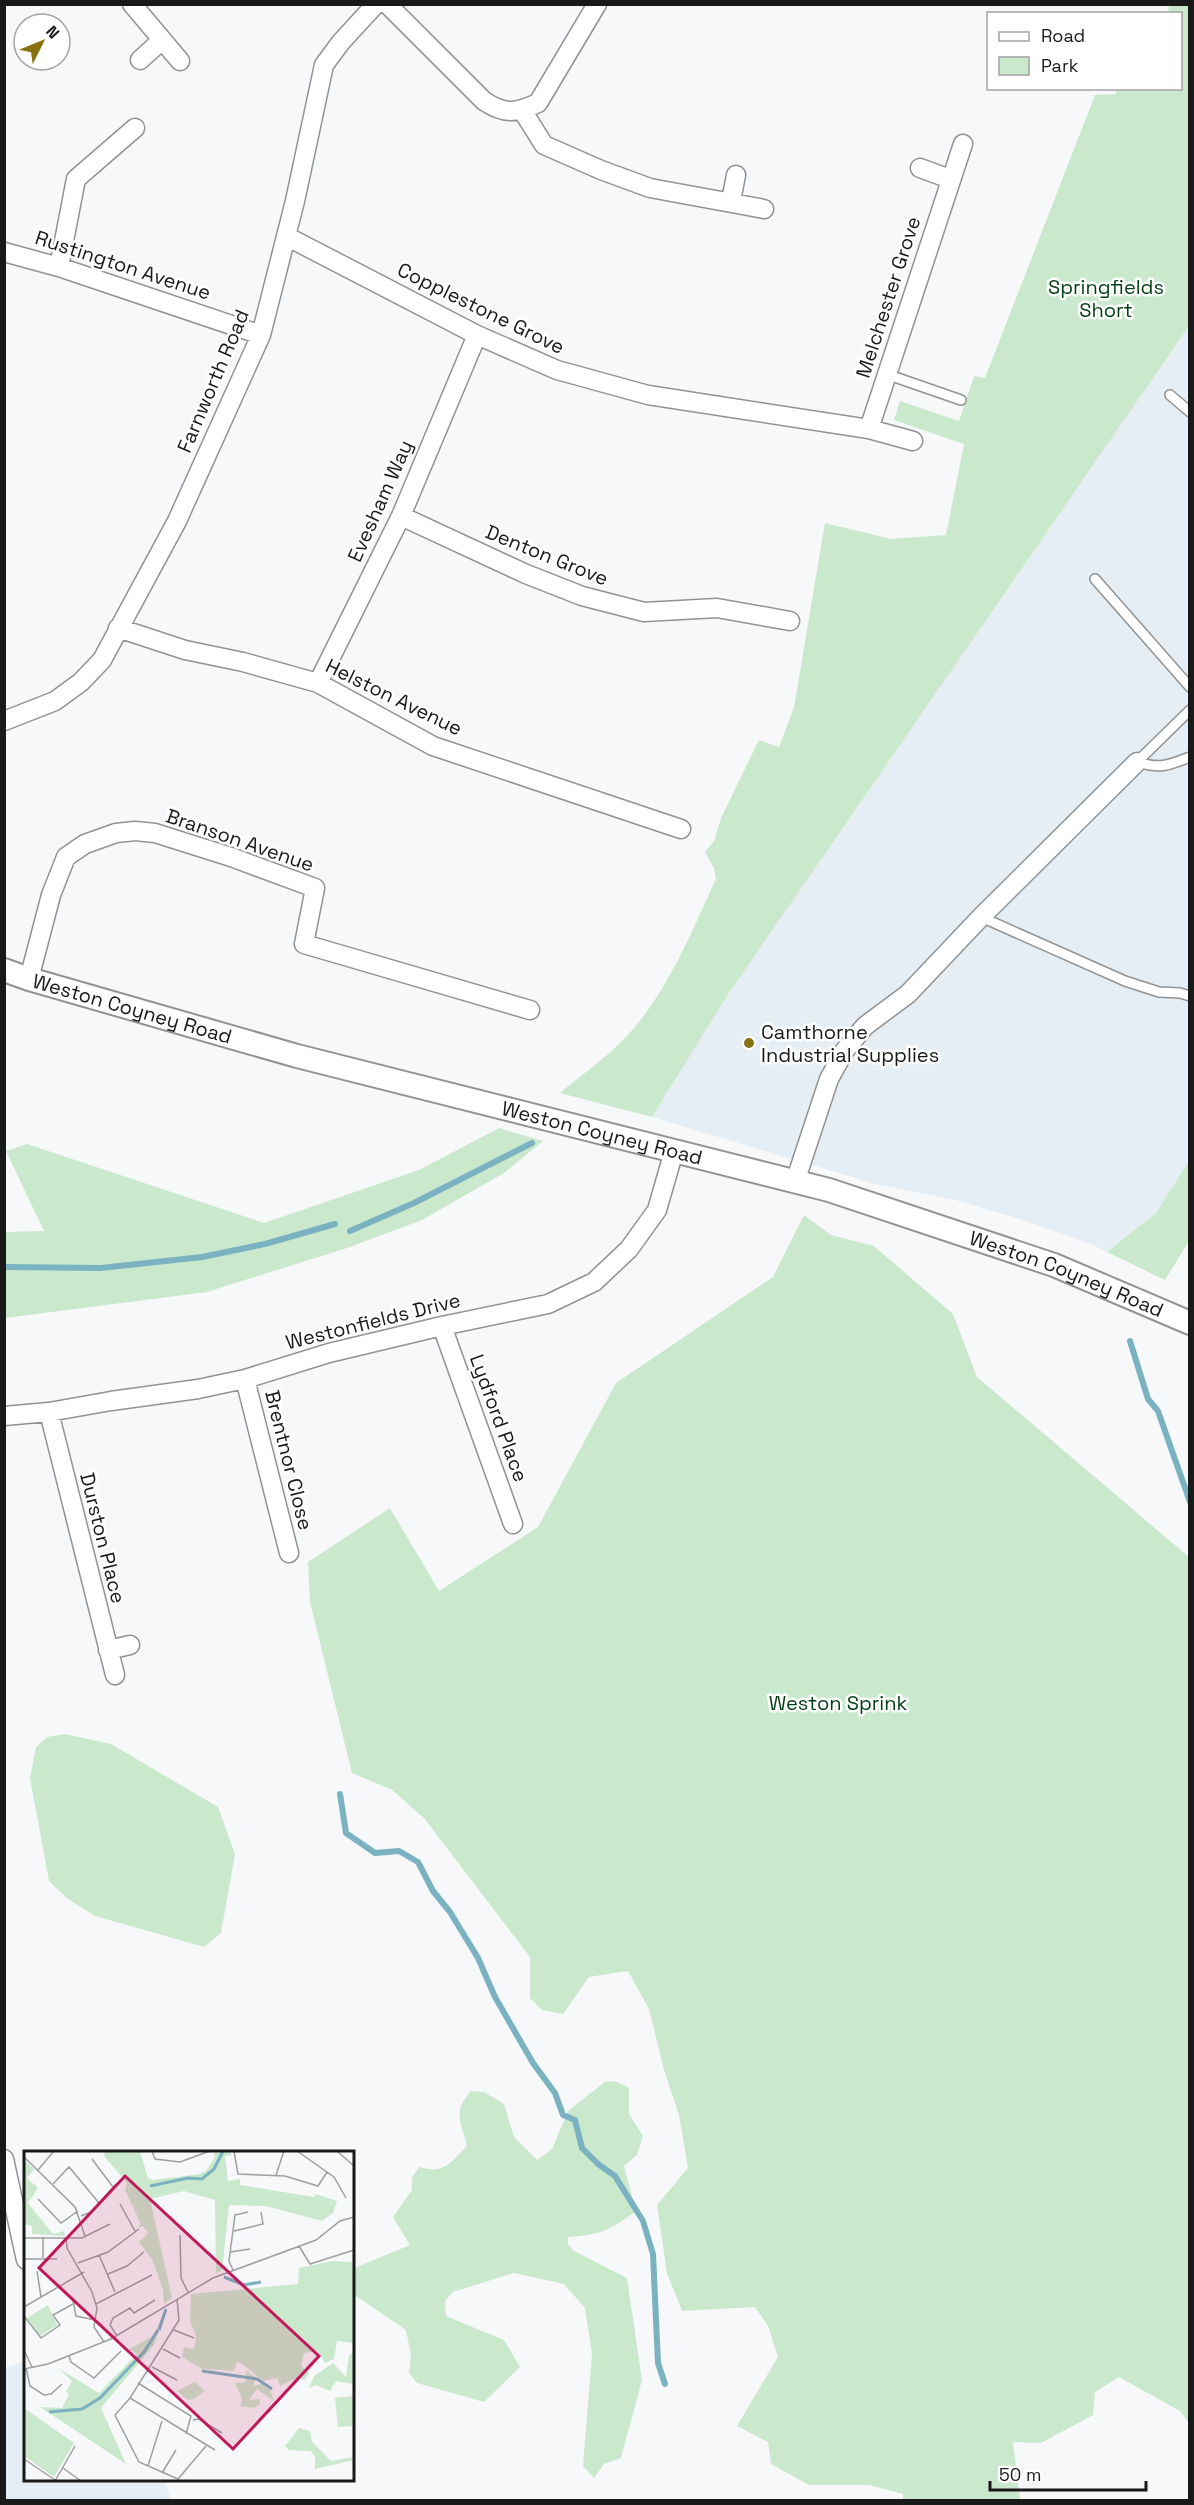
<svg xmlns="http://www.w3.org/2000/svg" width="1194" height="2505" font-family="'Space Grotesk',sans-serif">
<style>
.built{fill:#e6eef5}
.green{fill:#cae8cc}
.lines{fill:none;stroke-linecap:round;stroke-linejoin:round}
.stream{stroke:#7ab2c1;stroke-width:6}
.service-casing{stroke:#919293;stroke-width:12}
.minor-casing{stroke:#919293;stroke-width:21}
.tertiary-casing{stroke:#919293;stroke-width:26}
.service{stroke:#fff;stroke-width:9}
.minor{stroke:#fff;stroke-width:18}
.tertiary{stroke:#fff;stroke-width:22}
.poi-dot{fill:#867010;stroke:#fff;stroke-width:2}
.labels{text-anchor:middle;stroke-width:5;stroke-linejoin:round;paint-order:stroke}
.street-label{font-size:20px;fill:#181919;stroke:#fff}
.park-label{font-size:20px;fill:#023e12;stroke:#fff}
.poi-label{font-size:20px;fill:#181919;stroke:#fff;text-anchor:start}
.inset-river{fill:none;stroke:#7ab2c1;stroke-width:3}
.inset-road{fill:none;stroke:#9e9fa0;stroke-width:1.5}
.view{fill:#c2185b;fill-opacity:0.15;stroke:#c2185b;stroke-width:3}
.inset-edge{fill:none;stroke:#181919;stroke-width:3}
</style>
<rect width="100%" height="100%" fill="#f7f8fa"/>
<!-- built -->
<path class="built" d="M1189 326 1190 1161 1156 1213 1107 1252 1091 1244 1020 1219 955 1200 875 1184 652 1117 727 996Z
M25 2360 26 2480H164L171 2500H5V2368Z"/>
<!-- green -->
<path class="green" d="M1169 5H1189V326L727 996 652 1117 560 1093C581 1075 605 1059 624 1039 666 996 691 933 716 879L714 868 705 852 714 841 721 818 759 740 779 747 794 707 825 523 891 539 946 535 964 444 894 420 900 401 959 421 974 376 985 378 1095 95 1116 94 1117 89 1180 88V14L1168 13Z
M499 1128 543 1141 504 1173 422 1220 347 1248 207 1292 5 1318V1232L44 1231 6 1151 27 1144 264 1223 419 1170Z
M1189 1161V1241L1165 1280 1107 1252 1156 1213Z
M804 1215 831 1235 874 1246 953 1314 977 1377 1189 1557V2423L1180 2411 1119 2377 1095 2392 1093 2415 1041 2443 1013 2442 1020 2500H903V2494L869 2485H809L771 2464 768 2442 737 2426 778 2357 768 2326 755 2307 682 2311 667 2273 657 2205 688 2168 679 2115 664 2070 649 2009 628 1971 589 1977 563 2014 542 2010 530 1998V1957L424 1818 392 1790 352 1773 310 1602 308 1562 390 1508 439 1591 538 1527 616 1383 773 1277Z
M65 1734 111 1744 218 1807 235 1854 221 1933 204 1947 95 1916 68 1899 49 1881 30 1778 36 1747 47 1737Z
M606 2081 617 2082 629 2088V2114L643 2136 637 2155 624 2166 636 2211C611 2230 600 2235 568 2237V2244L574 2251 627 2278 642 2380 621 2458 604 2464 594 2478 583 2466 592 2354 585 2308 564 2284 514 2273 453 2292 445 2301 446 2316 504 2340 520 2367 484 2402 417 2383 409 2373 411 2355 406 2330 353 2294 352 2269 410 2245 393 2217 412 2190V2178L419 2167C445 2174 449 2164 467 2146 461 2121 452 2112 471 2091L484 2092 504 2104 514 2137 537 2160 552 2149 568 2111Z"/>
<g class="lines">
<!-- stream -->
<path class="stream" d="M350 1231 414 1203 532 1143
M4 1267 101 1268 202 1257 265 1244 335 1224
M1130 1341 1148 1399 1158 1411 1190 1502
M340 1794 346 1833 375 1853 399 1851 418 1862 433 1891 450 1912 478 1958 495 1997 533 2063 555 2093 563 2115 575 2120 582 2148 598 2164 615 2176 643 2221 653 2254 658 2363 665 2384"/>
<defs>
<path id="service" d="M886 374 961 400
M1170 395 1190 412
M1095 579 1190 687
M1190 710 1137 762C1160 769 1167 766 1190 757
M981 917 1125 981 1159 992 1180 993 1190 996"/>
<path id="minor" d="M132 4 180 61
M387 4 484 101C505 115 516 113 538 103L597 4
M140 60 162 40
M522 110 544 145 601 170 650 188 764 209
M920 168 950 179
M731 201 736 175
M286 236 477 335 557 370 648 395 869 429 913 441
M4 252 59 267 261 335
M59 267 76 179 135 128
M869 429 963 144
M401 516 526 574 582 596 644 612 717 608 790 621
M118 628 185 650 243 662 318 683 433 746 681 829
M318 683 401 516 477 335
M4 721 55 701 81 682 102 660 177 521 261 335 295 201 324 65 341 42 376 4
M29 979 51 895 66 857 85 844 116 833 135 831 155 833 231 857 315 888 304 944 530 1010
M795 1182 829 1079 845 1050 865 1026 908 994 981 917 1137 762
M442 1326 513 1524
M245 1379 289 1553
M49 1412 115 1675
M4 1416 49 1412 111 1401 198 1389 245 1379 329 1353 442 1326 548 1304 594 1282 629 1249 657 1210 674 1151
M108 1650 130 1645
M4 2159 26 2260"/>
<g id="tertiary">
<path id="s1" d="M4 970 29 979 297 1056 829 1190 1054 1265 1190 1323"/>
</g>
</defs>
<!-- service casing -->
<use href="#service" class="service-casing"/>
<!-- minor casing -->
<use href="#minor" class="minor-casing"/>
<!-- tertiary casing -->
<use href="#tertiary" class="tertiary-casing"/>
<!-- service -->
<use href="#service" class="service"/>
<!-- minor -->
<use href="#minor" class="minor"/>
<!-- tertiary -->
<use href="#tertiary" class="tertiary"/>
</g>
<!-- markers -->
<circle class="poi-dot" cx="749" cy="1043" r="6"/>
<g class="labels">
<!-- street labels -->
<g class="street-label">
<text transform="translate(123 265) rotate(18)" y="7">Rustington Avenue</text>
<text transform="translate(888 297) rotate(-72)" y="7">Melchester Grove</text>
<text transform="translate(481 308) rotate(26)" y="7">Copplestone Grove</text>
<text transform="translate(213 381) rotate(-67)" y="7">Farnworth Road</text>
<text transform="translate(380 501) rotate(-66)" y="7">Evesham Way</text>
<text transform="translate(547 555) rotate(22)" y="7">Denton Grove</text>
<text transform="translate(394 697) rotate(26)" y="7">Helston Avenue</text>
<text transform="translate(240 840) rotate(19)" y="7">Branson Avenue</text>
<text dy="7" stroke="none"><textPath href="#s1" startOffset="134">Weston Coyney Road</textPath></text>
<text dy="7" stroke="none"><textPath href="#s1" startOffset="620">Weston Coyney Road</textPath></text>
<text dy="7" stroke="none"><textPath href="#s1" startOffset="1106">Weston Coyney Road</textPath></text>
<text transform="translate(373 1321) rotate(-14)" y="7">Westonfields Drive</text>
<text transform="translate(499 1418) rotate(70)" y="7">Lydford Place</text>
<text transform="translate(289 1460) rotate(76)" y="7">Brentnor Close</text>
<text transform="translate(103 1538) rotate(76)" y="7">Durston Place</text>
</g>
<!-- park labels -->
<g class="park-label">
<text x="1106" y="294">Springfields<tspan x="1106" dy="23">Short</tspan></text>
<text x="838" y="1710">Weston Sprink</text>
</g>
<!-- poi labels -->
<g class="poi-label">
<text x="761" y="1039">Camthorne<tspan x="761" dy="23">Industrial Supplies</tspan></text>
</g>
</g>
<!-- overview -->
<g transform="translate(24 2151)">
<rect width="330" height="330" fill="#f7f8fa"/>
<path d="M81 0H116L124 27 129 29 176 23 182 20 191 6 189 2 207 0V4L201 5 204 30 216 28V34L290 46 292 43 313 50 309 62 298 70 242 55 205 54 198 119 192 122 191 49 160 40 126 48 148 147 140 153 139 139 129 110 115 91 124 82 119 75 112 78 117 73 101 39 103 32 80 5ZM0 9 10 18 3 27 14 37 4 52 29 83 40 80 41 85 8 83V75L0 73ZM309 110 330 111V192L313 190 310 208 301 212 294 200 280 202 277 215 285 222 281 229 273 227 256 235 253 227 239 230 217 212 213 211 210 220 178 218 158 206 160 196 170 198 172 186 166 169 167 143 274 133 275 117ZM24 154 33 174 16 185 3 167ZM142 157 130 194 77 257 102 313 16 256 38 257 45 243 42 241 48 230 34 217 75 242 113 203 105 198 129 185ZM330 201V233L312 230 306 240 292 234 285 237 290 225 309 212 322 226 325 204ZM222 219 232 227 229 235 237 233 246 239 250 250 233 238 225 249 236 248V253L230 257 216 255 218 248 211 232 221 231ZM171 231 181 240 170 248 164 249 153 240ZM330 245V275L314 276 311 247ZM0 257 50 292 30 326 0 305ZM275 277 286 280 288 291 307 310 330 306V309L291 318V306L287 300 265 299 261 295Z" fill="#cae8cc"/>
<path class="inset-river" d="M126 35 164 27 178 28 190 18 199 0M200 126 220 134 237 131M135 179 142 158M178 220 233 228 248 238M25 261 58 258 76 247 120 201 134 179"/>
<path class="inset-road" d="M128 0 131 8 156 11 186 0M210 0 214 23 261 25 294 35 303 21M273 0 310 26 322 47M313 0 330 15M0 6 51 56 61 85M68 8 89 36M14 19 30 0M252 24 260 0M29 33 45 16 75 52M14 48 37 72 54 60M96 53 111 80M57 65 67 61 92 33M210 80 239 73 237 61M156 84 157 127 164 141M0 87H58L86 73M42 87 43 97 68 141 73 157 70 176 80 191M275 95 286 113 330 99M206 101 226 98M75 104 91 141M19 107V86M0 108H33M54 112 84 101 115 78M209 119 205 110 211 64 224 61M13 120 17 146M84 123 103 115 120 101M153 148 155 169 106 247 191 299M49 149 52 165 71 169M72 153 128 124M0 156 60 121M0 165 17 187 36 174 29 164 49 153M150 179 170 187M93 185 86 174 89 167 106 157 110 162 131 149M139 198 156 207M0 199 8 216M45 205 47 211 70 227 97 200M128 216 153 229M2 217 6 235 20 244 27 243 38 233M0 218 24 213 87 188 189 127 292 89 316 70 330 66M114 232 167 265 162 283M106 247 91 264 115 311 154 328 182 295M169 269 175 268 198 282M0 308 31 329M124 315 138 270M39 317 57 330M138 322 152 299M31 330 51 295"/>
<path class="view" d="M101 25 295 205 209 298 15 117Z"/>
<rect width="330" height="330" class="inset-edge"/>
</g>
<!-- border -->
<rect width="1194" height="2505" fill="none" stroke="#181919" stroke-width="12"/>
<!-- legend -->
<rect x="987" y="12" width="195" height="78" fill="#ffffff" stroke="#a3a3a3" stroke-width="1.5"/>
<rect x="999" y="32" width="30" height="9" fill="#ffffff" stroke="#a3a3a3" stroke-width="1.5"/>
<text x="1041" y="42" font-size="18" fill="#181919">Road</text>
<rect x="999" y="57" width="30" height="18" fill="#cae8cc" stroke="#a3a3a3" stroke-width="1.5"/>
<text x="1041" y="72" font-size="18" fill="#181919">Park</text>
<!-- north arrow -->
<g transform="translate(42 42) rotate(47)"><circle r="28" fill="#ffffff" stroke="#a3a3a3" stroke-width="1.5"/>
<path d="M0-4.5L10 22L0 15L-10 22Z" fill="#867010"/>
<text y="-9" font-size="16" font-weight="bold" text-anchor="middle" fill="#181919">N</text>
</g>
<!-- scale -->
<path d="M990 2481v9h156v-9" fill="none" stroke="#181919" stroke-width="3"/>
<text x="999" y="2481" font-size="18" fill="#181919" stroke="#ffffff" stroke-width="4.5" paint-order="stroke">50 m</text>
</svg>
